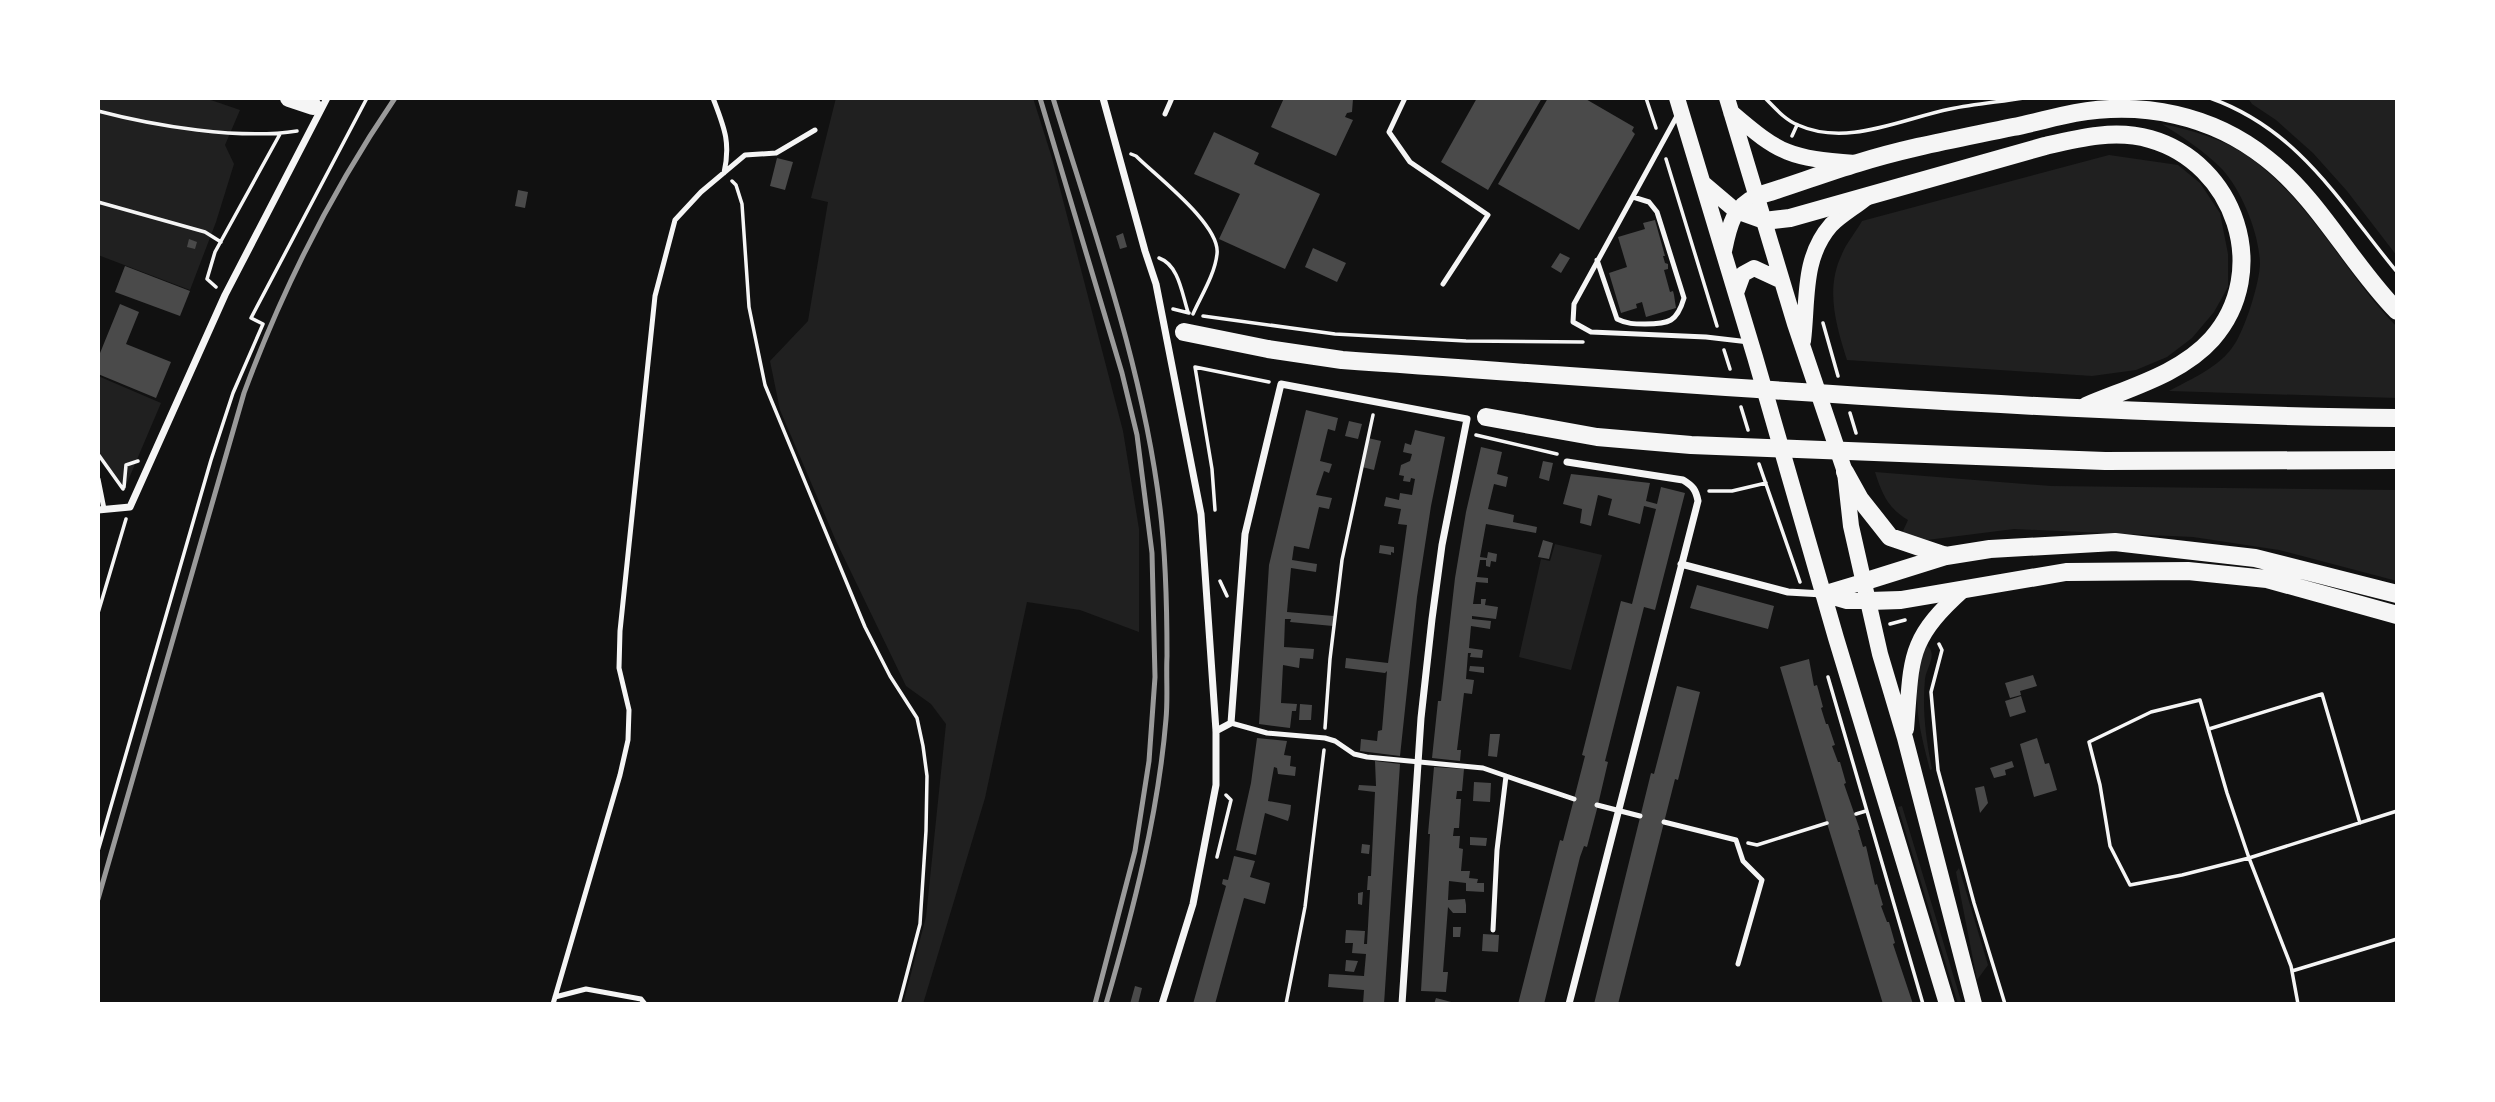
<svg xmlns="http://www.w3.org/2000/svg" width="2495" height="1102" font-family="Rubik,sans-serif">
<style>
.green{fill:#202020}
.building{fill:#4a4a4a}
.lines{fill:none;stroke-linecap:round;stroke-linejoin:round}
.path{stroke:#f5f5f5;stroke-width:3.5}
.service{stroke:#f5f5f5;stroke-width:5}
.minor{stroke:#f5f5f5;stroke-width:7}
.primary{stroke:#f5f5f5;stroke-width:16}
.trunk{stroke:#f5f5f5;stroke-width:18}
.rail{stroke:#9a9a9a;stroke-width:5}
</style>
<rect width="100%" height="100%" fill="#111"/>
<!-- green -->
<path class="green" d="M98 98H205L240 110 225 145 234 164 216 222 190 290 98 255Z
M836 98H1033L1052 158 1123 431 1139 529V632L1080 610 1027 602 985 798 923 1004H903L926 917 946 724 931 704 906 686 836 541 780 410 770 361 808 321 828 202 811 198Z
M2248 98H2397V256L2347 191 2313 153 2276 120 2252 104Z
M2162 124C2191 130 2221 138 2246 155 2309 198 2344 273 2397 327V398L2169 391C2191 379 2220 367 2234 345 2245 329 2260 282 2260 263 2259 233 2242 191 2222 169 2204 151 2183 137 2162 124Z
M2109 155 2178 165 2200 183 2220 213 2228 254V287L2214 312 2192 338 2167 357 2136 370 2092 376 1847 360C1836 325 1825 289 1842 254 1847 242 1856 232 1862 221Z
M98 376 161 403 124 490 98 454Z
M1875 472 2051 486 2397 490V581L2279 550 2193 537 2014 529 1927 540 1902 533 1908 520C1888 508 1882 494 1875 472Z
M1555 544 1602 555 1571 670 1519 657 1541 559 1550 561Z
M1925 644C1939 653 1927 666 1925 679 1922 710 1926 739 1932 769L1930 770C1917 719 1911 696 1925 644Z
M1902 806 1962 1004H1958L1898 807Z
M1959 868 1988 965 1977 980 1956 872Z"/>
<!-- building -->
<path class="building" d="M1284 98 1353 99 1352 112 1347 113 1345 117 1353 120 1336 156 1271 127Z
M1477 98H1542L1488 190 1441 162Z
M1548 98H1584L1634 127 1632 131 1635 134 1579 230 1498 184Z
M1214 132 1259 153 1254 164 1320 194 1285 269 1219 239 1240 194 1194 174Z
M777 158 793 162 785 190 770 186Z
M518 190 528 192 525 208 515 206Z
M1655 220 1665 256H1663L1665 263 1668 264V269L1664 270 1670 292 1673 291 1674 295 1676 308 1646 317 1642 302 1636 304 1637 308 1621 313 1609 273 1627 267 1618 237 1645 229 1643 223Z
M1123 233 1127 247 1120 249 1116 236Z
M189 239 197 242 195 249 187 247Z
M1313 248 1346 263 1337 282 1305 267Z
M1560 253 1570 258 1561 273 1551 267Z
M125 266 190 291 180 316 115 292Z
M120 304 139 312 126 344 171 362 156 398 98 374V358Z
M1306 410 1338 418 1335 431 1328 429 1320 461 1332 464 1329 473 1324 471 1316 495 1332 498 1329 509 1319 507 1309 549 1294 546 1292 560 1317 564 1316 572 1291 568 1287 612 1334 616 1333 626 1290 622 1291 619H1285L1284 647 1314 649 1313 659 1300 658 1299 668 1283 665 1281 703 1297 704 1296 711H1292L1290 728 1259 724 1269 565Z
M1349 421 1362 424 1358 439 1345 436Z
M1415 430 1445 437 1431 506 1417 597 1400 756 1360 751 1361 739 1377 741 1378 731 1382 730 1387 671 1385 673 1345 668 1346 658 1388 663 1407 525 1398 524 1401 509 1384 506 1386 497 1399 500 1400 493 1412 495 1415 479 1411 478 1410 482 1403 481 1404 476 1399 475 1401 465 1410 461 1412 454 1403 452 1405 443 1411 445Z
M1368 438 1381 441 1374 470 1362 467Z
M1481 447 1502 452 1497 474 1508 477 1506 487 1494 484 1488 509 1514 515 1513 522 1537 527 1536 533 1486 524 1480 557 1487 558 1488 552 1497 554 1496 562 1491 561 1490 567 1486 566V560H1480L1477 577 1488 578V583L1476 582 1473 604H1481V599H1486L1485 605 1498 607 1496 619 1472 616V619L1491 621 1490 629 1471 626 1469 648 1483 650 1482 658 1470 657 1471 653H1468L1466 679 1474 680 1472 694 1464 693 1457 750H1461L1460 761 1432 758 1438 701H1441L1455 578 1466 512Z
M1543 461 1553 463 1549 481 1539 478Z
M1571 474 1650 483 1646 501 1657 504 1661 487 1685 493 1655 610 1644 607 1605 761 1608 762 1597 809 1587 847 1584 846 1580 857 1544 1004H1518L1560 840 1563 841 1575 795 1585 756 1582 755 1621 601 1632 604 1656 509 1644 506 1640 524 1608 515 1612 499 1598 495 1591 526 1580 523 1582 509 1563 504Z
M1543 540 1553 543 1549 559 1538 557Z
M1380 545 1394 547V553L1391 552V555L1379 553Z
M1697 585 1774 606 1768 629 1690 608Z
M1809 659 1814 686 1817 685 1823 707 1821 708 1826 724H1828L1835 745 1832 746 1838 762H1840L1846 783 1844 784 1860 830H1858L1863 847 1866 846 1875 885 1877 884 1880 895 1883 905 1881 906 1887 922H1889L1895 943 1893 944 1913 1004H1883L1826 820 1780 667Z
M1470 666 1484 667V673L1469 671Z
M2033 675 2037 686 2020 691 2021 695 2010 698 2005 683Z
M1677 686 1700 692 1678 780 1675 779 1618 1004H1594L1651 773 1654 774Z
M2021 696 2026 712 2010 717 2005 701Z
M1300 704 1312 705 1311 720H1299Z
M1490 734H1500L1497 757 1488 756Z
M1257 738 1287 741 1284 755 1291 756 1290 766 1296 767 1295 776 1278 774 1277 768 1274 767 1268 801 1291 805 1290 814 1288 821 1265 813 1256 855 1236 850 1251 783Z
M2037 738 2045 764 2049 763 2057 790 2034 797 2020 744Z
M1375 761 1400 764 1384 1004H1363L1364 990 1328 987 1329 974 1364 976 1366 954 1352 953 1353 943H1345L1346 930 1365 931 1364 944H1367L1370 890H1367L1368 876H1371L1375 792 1358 790 1359 785 1376 786Z
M2012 761 2014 767 2005 770 2006 775 1994 778 1990 768Z
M1434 767 1464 769 1462 791H1457L1456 799H1461L1459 828H1454L1453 836H1460L1459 848 1463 849 1461 871H1470L1469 878 1478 879 1477 883H1484V892L1466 891V883L1449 881 1448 900 1465 899 1466 905V913H1453L1448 907 1443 972H1448L1446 992 1421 991 1430 834H1428Z
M1474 782 1491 783 1490 802 1473 801Z
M1984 786 1988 803 1980 813 1975 788Z
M1470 837 1487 838 1486 846 1470 845Z
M1362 844 1370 845 1369 854 1361 853Z
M1234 856 1255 861 1250 877 1270 883 1265 904 1244 898 1215 1004H1193L1226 886 1222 884 1223 879 1228 880Z
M1363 892 1362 905 1358 904V893Z
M1453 927H1461L1460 937H1453Z
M1483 934 1499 935 1498 952 1482 951Z
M1346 960 1358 961 1354 972 1345 971Z
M1135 986 1142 988 1138 1004H1130Z
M1436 998 1455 1003V1004H1434Z"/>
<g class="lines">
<!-- path -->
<path class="path" d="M1646 98 1656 128
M1765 98C1775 108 1785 120 1798 125 1847 147 1901 119 1950 109 1974 104 1999 102 2024 98
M2210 98C2300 130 2340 203 2397 272
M98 111C155 126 239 140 297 131
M1792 136 1797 125
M1131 154 1136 156C1156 176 1221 225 1217 254 1215 274 1201 296 1193 314
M1666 159 1717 326
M732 181 736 185 742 204 749 307 765 385 865 627 890 676 917 718 923 746 927 776 926 831 920 924 899 1004
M98 202 205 232 221 242
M1159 258C1179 265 1182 294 1188 312
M216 287 207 279 215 252 280 134
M1173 309 1189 313
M1203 316 1335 334 1466 341 1583 342
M1823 323 1838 376
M1724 350 1730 369
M1741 407 1748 430
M1850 413 1856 433
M1476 435 1557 454
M98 454 123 489
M1759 464 1800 582
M124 487 126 465 138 461
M1709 491H1732L1766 483
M1215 510 1212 469 1195 367 1269 382
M1220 581 1227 596
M98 613 126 519
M1890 624 1905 620
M1939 644 1942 650 1931 692 1938 770 1974 903 2005 1004
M1828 677 1923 1004
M2200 700 2227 793 2249 858 2182 875 2130 885 2110 846 2100 785 2089 742 2151 712Z
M1325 728 1330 659 1342 560 1373 415
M2209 729 2322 694 2360 823
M1856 814 1866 811
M1748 843 1757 845 1827 823
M98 851 211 460 233 393 263 324 251 318 367 98
M1217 857 1231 800 1226 795
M2292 971 2397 939
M1286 1004 1305 907 1324 750
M2298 1004 2291 966 2249 858 2397 811"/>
<!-- service -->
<path class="service" d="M713 98C724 127 731 142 724 173
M1405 98 1389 132 1410 162 1488 215 1443 284
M1165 114 1172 98
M1677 116 1574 304 1573 322 1591 332 1706 337 1749 342
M1597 260 1617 319C1627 324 1634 324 1645 324 1669 324 1677 322 1684 298L1657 212 1649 202 1633 197
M98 479 104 509
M1231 723 1267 733 1325 738 1335 741 1354 754 1367 757 1483 768 1506 776
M1597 805 1640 816
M1664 822 1736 840 1743 861 1762 880 1738 964
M1493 930 1497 850 1506 776 1574 799
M555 997 586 989 641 999 645 1004
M553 1004 620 775 628 740 629 710 619 668 620 631 655 296 675 220 701 192 745 155 776 153 815 130"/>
<!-- minor -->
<path class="minor" d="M1103 98 1145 251 1156 284 1201 514 1216 731V785L1193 904 1162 1004
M1567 462 1683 480C1693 486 1696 490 1698 501L1569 1004
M98 510 130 507 225 295 327 98
M1681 564 1788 592 1823 594
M1216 731 1231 723 1245 534 1281 384 1467 419 1442 545 1432 619 1421 718 1402 1004"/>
<!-- primary -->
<path class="primary" d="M1677 98 1755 357 1836 638 1947 1004
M1727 98 1795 324 1845 472 1851 526 1880 654 1905 738 1974 1004
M1731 112C1781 155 1790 158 1855 163
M1703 183 1736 211 1764 221
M1724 251C1729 227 1733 206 1757 196
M1736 293 1743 274 1754 268 1782 281
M1803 341C1808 300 1802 258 1831 225 1841 215 1855 207 1866 198
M1823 594 1847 601H1869
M1823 594 1863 582
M1906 729C1912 657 1907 640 1964 589"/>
<!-- trunk -->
<path class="trunk" d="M289 98 313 106
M1757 196C1791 186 1824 173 1858 163 1909 147 1961 138 2013 127 2034 123 2054 117 2075 113 2143 101 2212 115 2266 158 2320 200 2350 263 2397 311
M1764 221 1790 218 2045 146C2079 138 2115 129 2150 139 2235 163 2272 271 2212 339 2181 374 2128 388 2086 406
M1184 332 1268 349 1342 360C1693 384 2045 414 2397 418
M1486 417 1597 437 1691 445 2105 461 2397 460
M1845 472 1860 499 1890 537 1946 556
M1863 582 1946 556 1990 549 2115 542 2255 558 2397 594
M1869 601 1901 600 2066 572 2188 571 2267 579 2397 615"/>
<!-- rail -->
<path class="rail" d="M1040 98 1122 373 1137 435 1152 553 1155 677 1149 761 1135 851 1095 1004
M1053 98C1094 232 1143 368 1160 508 1166 557 1167 606 1167 656 1166 677 1168 698 1166 719 1158 816 1133 911 1106 1004
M98 899 244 393C282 290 333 189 395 98"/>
</g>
<!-- border -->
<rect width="2495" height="1102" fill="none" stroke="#ffffff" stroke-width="200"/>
</svg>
